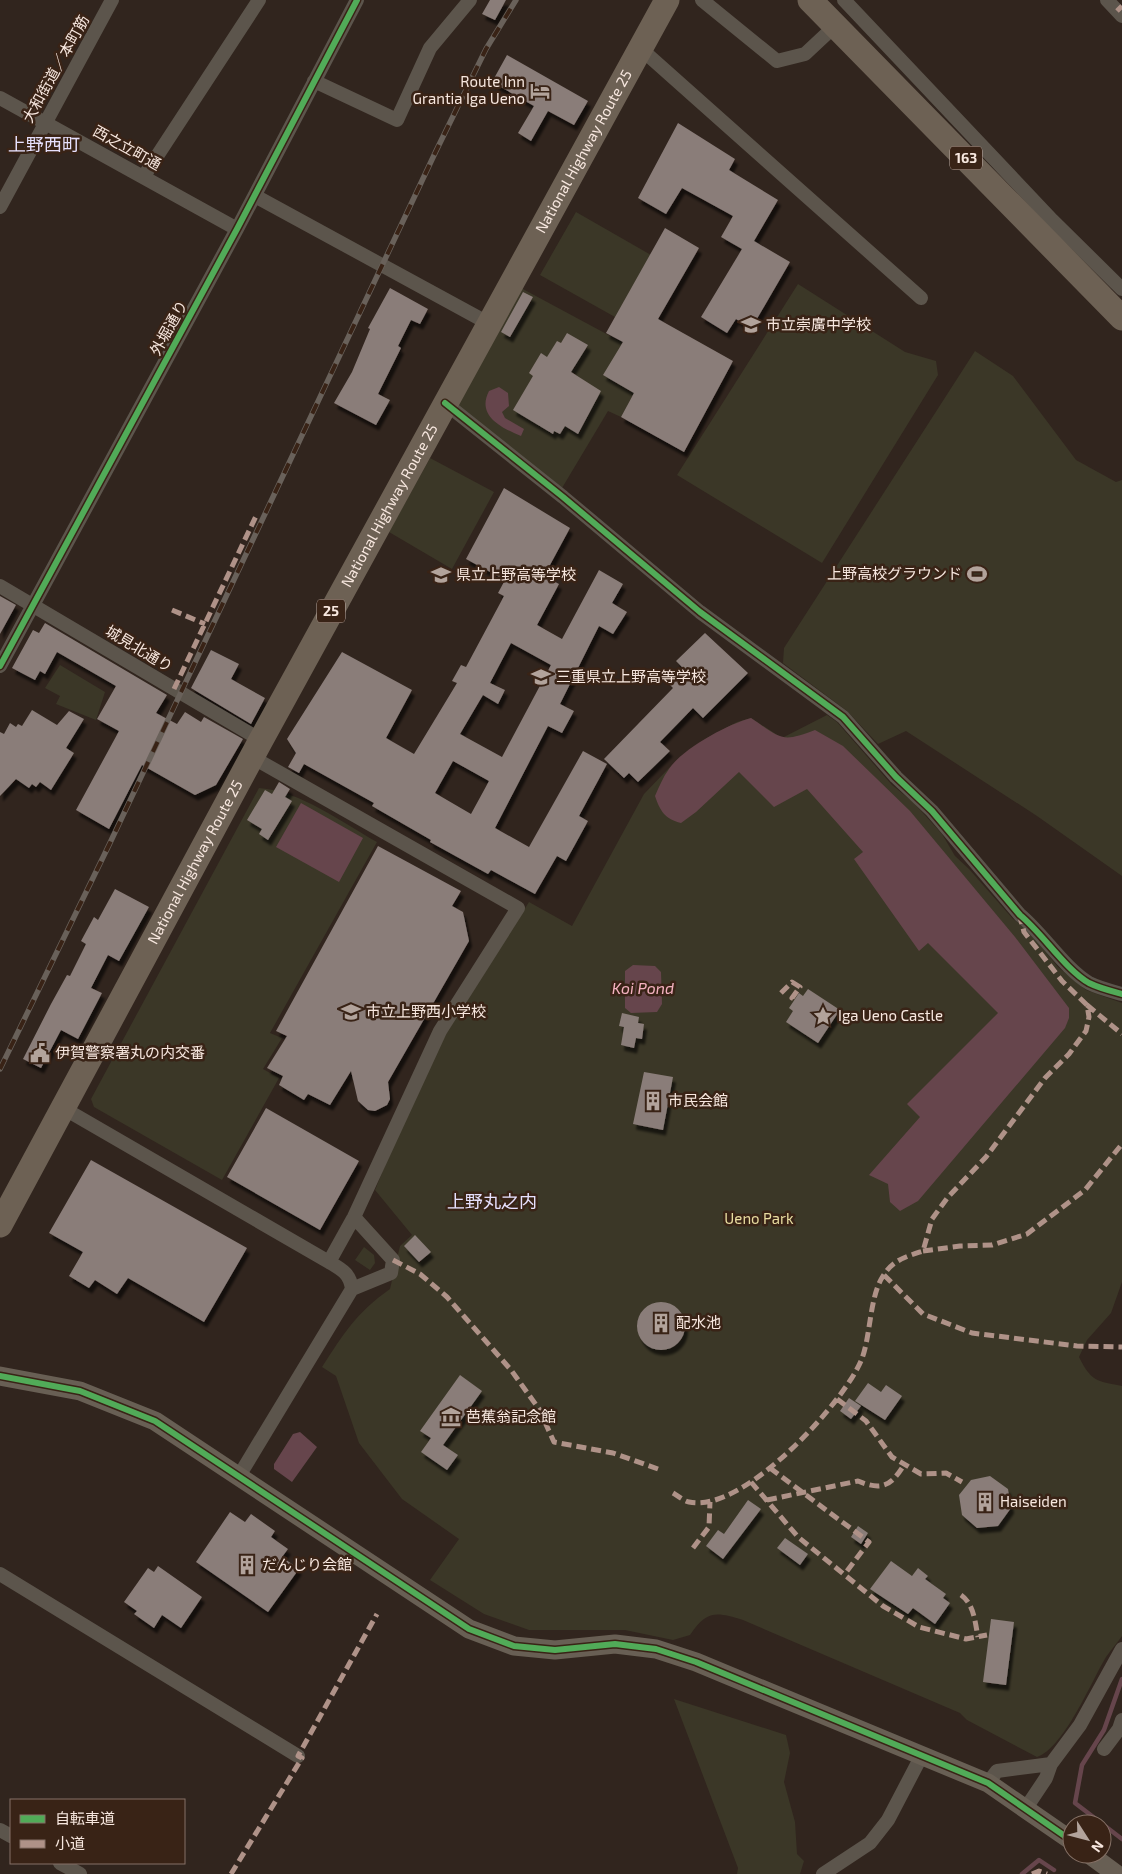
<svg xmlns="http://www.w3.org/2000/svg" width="1122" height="1874" font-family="'Exo 2','Noto Sans JP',sans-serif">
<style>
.green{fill:#3b3727}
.water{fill:#66454c}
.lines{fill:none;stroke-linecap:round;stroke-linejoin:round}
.stream{stroke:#66454c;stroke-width:4.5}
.building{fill:#8a7d79;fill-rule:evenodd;filter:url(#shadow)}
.street{stroke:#5c554c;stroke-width:14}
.secondary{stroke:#685f54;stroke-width:19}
.highway{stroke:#6d6154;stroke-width:25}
.rail-casing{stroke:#69615a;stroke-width:5.5}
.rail{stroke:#392316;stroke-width:4;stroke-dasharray:11;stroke-linecap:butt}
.quiet{stroke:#af9288;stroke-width:5;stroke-dasharray:10 5;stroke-linecap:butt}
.cycleway-casing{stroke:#392316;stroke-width:9}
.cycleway{stroke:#51ab58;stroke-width:6}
.labels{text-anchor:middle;stroke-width:5;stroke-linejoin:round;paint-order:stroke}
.shield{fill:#392316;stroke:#beaca3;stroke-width:1}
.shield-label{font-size:14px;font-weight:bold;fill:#f7e7df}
.street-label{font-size:15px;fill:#f7e7df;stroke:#392316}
.poi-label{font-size:15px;fill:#f7e7df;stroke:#392316;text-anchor:start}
.park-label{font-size:15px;fill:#e9dda1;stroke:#392316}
.water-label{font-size:16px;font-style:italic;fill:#f4b2c0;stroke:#392316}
.quarter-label{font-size:18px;fill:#e6e0fd;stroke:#392316}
</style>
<defs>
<filter id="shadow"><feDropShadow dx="3" dy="5.5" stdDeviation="1" flood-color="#0009"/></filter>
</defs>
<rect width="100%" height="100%" fill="#31251e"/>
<!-- green -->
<path class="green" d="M576 212 651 255 615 317 540 275Z
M798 284 905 352 936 361 938 375 822 563 677 475Z
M521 288 653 359 621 417 608 411 562 488 458 406Z
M975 351 1013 376 1076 460 1116 482 1122 480V876L1037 816 906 731 878 744 847 711 783 663 784 648Z
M430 458 494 492 452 569 389 532Z
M60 665 105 692 96 720 56 704 60 696 45 688Z
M827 715 837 722 892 785 913 802 942 834 955 856 969 869 1013 919 1028 930 1058 967 1086 990 1122 1003V1282L1111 1313 1087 1340 1079 1357C1091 1381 1096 1381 1122 1386V1636C1117 1643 1111 1650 1106 1657 1091 1682 1064 1748 1037 1757L967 1720 960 1713 743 1620C716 1612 707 1610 690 1635L673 1640 625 1630H529L484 1614 430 1580 459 1539 402 1499 359 1443 336 1376 322 1367C344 1333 356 1313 390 1289L400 1246 412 1235 375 1190 417 1087 446 1034 529 902 572 926 644 794 670 767 705 739 737 722 751 718 782 738Z
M259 788C301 791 341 822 377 842L270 1033 282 1038 263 1069 279 1078 222 1180 94 1107 91 1099Z
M364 1247 374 1255 375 1263 370 1270 355 1260Z
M674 1699 786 1735 790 1753 784 1782 795 1822 797 1854 804 1861 800 1874H737L738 1868Z"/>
<!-- water -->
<path class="water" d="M499 387 508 393 509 406 502 412 505 418 524 429 521 436C502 428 476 416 489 391Z
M751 718C780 737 780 744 815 730L843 746 910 811 1015 937 1069 1008V1018L1065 1028 918 1201 900 1211 890 1202 888 1184 869 1175 920 1117 907 1104 998 1013 928 943 919 951 854 859 863 852 807 789 774 807 739 772 696 812 681 823C665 819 660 811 655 796 659 787 663 777 669 769 682 749 728 724 751 718Z
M301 803 363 838 339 882 276 847Z
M633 965 655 966 661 972 662 1004 657 1012 631 1013 625 1008V971Z
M300 1432 317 1447 292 1482 274 1469V1464L293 1434Z"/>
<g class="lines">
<!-- stream -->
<path class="stream" d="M1122 1679 1104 1730 1082 1765 1075 1803 1122 1839
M1022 1874 1039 1860 1054 1870"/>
</g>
<!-- building -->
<path class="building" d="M490 0H506L495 20 482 14Z
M507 55 588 101 574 125 548 111 531 141 518 133 534 106 492 82Z
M678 123 735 159 729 170 778 200 754 241 790 262 751 329 736 319 727 333 701 317 742 249 721 237 733 216 682 188 666 214 638 198Z
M665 228 699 248 658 319 733 361 684 452 621 417 634 393 603 375 623 342 606 333Z
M390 288 428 309 420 324 411 320 398 346 401 348 378 394 390 400 376 425 334 403 352 372 370 329 368 328Z
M523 292 533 297 510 337 501 332Z
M567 333 588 345 571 372 601 391 578 434 565 426 560 434 554 431 553 434 513 410 533 376 529 373 541 353 547 357 557 341 561 343Z
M504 488 570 528 544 576 559 584 537 625 562 639 599 570 623 584 612 603 627 612 613 634 599 626 560 704 574 711 562 733 548 726 495 828 529 847 583 751 607 764 579 816 588 821 566 861 557 856 535 894 491 870 488 874 430 842 431 840 372 806 374 803 304 764 299 773 288 767 296 753 287 739 342 652 412 690 386 738 414 754 457 683 452 681 461 665 466 667 504 596 498 593 505 580 466 559ZM511 643 551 665 502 757 460 734 483 695 498 704 505 690 490 683ZM453 761 489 781 471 814 435 793Z
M0 596 16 605 0 634Z
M45 623 167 695 156 713 177 724 185 712 201 722 204 717 243 739 216 785 195 795 142 765 109 829 76 810 119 731 97 719 116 686 57 652 45 674 40 671 35 680 12 668 33 630 39 633Z
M705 633 748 673 703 718 693 708 660 742 670 751 638 782 629 773 624 778 604 759 673 688 669 684 685 670 676 661Z
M211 650 239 664 231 679 265 698 251 724 191 688Z
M32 710 57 725 69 711 84 719 66 748 74 753 51 790 40 782 36 787 32 784 29 788 16 779 0 796V732L4 734 10 723 16 727 18 724 22 726Z
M279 782 290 789 285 797 292 801 268 840 259 834 262 829 247 820 265 790 272 794Z
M378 846 461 891 452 906 463 912 469 941 388 1082 390 1099 387 1105 375 1111 368 1110 358 1101 351 1071 330 1105 308 1094 304 1100 279 1085 283 1076 267 1068 287 1036 276 1031Z
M115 889 149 907 119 961 108 955 91 988 102 993 78 1039 61 1030 41 1068 23 1059 51 1004 67 975 70 976 86 944 81 941 94 917 98 920Z
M808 989 840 1010 818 1043 786 1022 793 1011 789 1008 799 993 803 996Z
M622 1013 639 1017 638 1023 644 1024 642 1039 636 1038 634 1048 621 1045 624 1027 619 1026Z
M644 1072 673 1077 663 1130 633 1124Z
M266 1108 359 1161 320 1230 227 1177Z
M91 1160 247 1248 204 1322 128 1278 117 1294 95 1280 89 1288 69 1276 83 1252 49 1233Z
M415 1235 431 1252 419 1262 404 1246Z
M637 1326a24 24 0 1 1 48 0a24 24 0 1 1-48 0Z
M460 1375 482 1391 443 1445 458 1455 447 1470 421 1452 431 1438 420 1431Z
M868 1383 881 1392 886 1385 902 1396 885 1420 855 1401Z
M849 1398 861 1406 851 1419 840 1411Z
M990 1476 1008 1489 1011 1508 998 1526 977 1528 962 1515 959 1495 971 1480Z
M748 1500 761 1509 723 1559 706 1546 718 1530 724 1534Z
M230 1512 245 1522 251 1514 275 1531 271 1537 288 1549 282 1557 299 1569 268 1612 196 1562Z
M858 1526 868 1533 861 1544 851 1537Z
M785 1538 808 1554 800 1565 777 1548Z
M891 1561 912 1576 918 1568 928 1576 925 1579 946 1594 943 1598 950 1603 935 1624 913 1608 908 1614 870 1589Z
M158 1566 202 1597 181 1628 162 1615 154 1628 134 1614 137 1611 124 1602 148 1568 154 1572Z
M991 1619 1014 1622 1006 1685 983 1682Z"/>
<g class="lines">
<!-- street -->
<path class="street" d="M702 0 777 61 805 54 836 25
M844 0 1052 220 1122 289
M1107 0 1122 16
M640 48 921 298
M314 81 397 120 430 48 470 0
M0 98 237 229
M144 176 259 0
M255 196 488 323
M0 207 112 0
M445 403 563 497 700 612 843 717 896 777 932 811 1020 915C1043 934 1065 969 1089 983 1099 988 1111 991 1122 994
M0 586 261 740
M0 666 237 229 357 0
M252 757 518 908 440 1031 354 1217 329 1262C341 1269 350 1273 352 1289
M63 1108 329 1262
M239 1476 352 1289 391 1273 393 1260 354 1217
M0 1574 298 1756
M1104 1749 1119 1729 1122 1720
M988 1783 997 1771 1051 1764 1080 1725 1122 1649
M1026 1808 1046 1778 1051 1764
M0 1830 11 1836
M60 1863 80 1874
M823 1874 870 1843 888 1820 922 1755"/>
<!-- secondary -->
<path class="secondary" d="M0 1376 80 1391 155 1421 469 1629 514 1646 555 1650 615 1644 656 1649 696 1662 988 1783 1072 1841
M1089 1854 1116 1874"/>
<!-- highway -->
<g class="highway">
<path d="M810 0 1122 318"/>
<path id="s1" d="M0 1225 261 740 667 0"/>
</g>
<defs>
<path id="rail" d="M0 1069 109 845 436 151 486 49 516 0"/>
</defs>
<!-- rail casing -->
<use href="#rail" class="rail-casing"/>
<!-- rail -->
<use href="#rail" class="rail"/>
<!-- quiet -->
<path class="quiet" d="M1117 11 1122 6
M172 610 205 624
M174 689 257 514
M781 993 792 982 800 987 792 998 794 999
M1087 1005 1122 1034
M923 1251 960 1246 992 1245 1027 1234 1085 1190 1122 1144
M393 1260 420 1274 447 1297 511 1370 539 1409 554 1442 613 1453 658 1469
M884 1275 923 1314 972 1333 1077 1346 1122 1347
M837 1399 866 1421 892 1457 921 1474 946 1473 962 1482
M770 1468 869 1542 844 1575
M751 1482 798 1537 883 1606 919 1627 966 1639 987 1635
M673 1493C678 1496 684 1501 689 1502 742 1514 842 1405 861 1361 871 1337 869 1298 883 1276 893 1260 905 1257 923 1251L932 1219 948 1197 986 1157 1045 1078 1069 1054 1086 1031 1089 1017 1087 1005 1062 981 1024 932 1020 917
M767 1500 858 1481C882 1491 891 1486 904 1465
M693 1548 709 1527 710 1502
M961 1595C974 1604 975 1622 978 1637
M231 1874 302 1758 298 1756 377 1614
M1032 1874 1039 1871 1047 1874"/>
<defs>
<path id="cycleway" d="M445 403 563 497 700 612 843 717 896 777 932 811 1020 915C1043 934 1065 969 1089 983 1099 988 1111 991 1122 994
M0 666 237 229 357 0
M0 1376 80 1391 155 1421 469 1629 514 1646 555 1650 615 1644 656 1649 696 1662 988 1783 1072 1841"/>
</defs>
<!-- cycleway casing -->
<use href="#cycleway" class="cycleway-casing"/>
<!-- cycleway -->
<use href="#cycleway" class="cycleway"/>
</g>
<!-- icons -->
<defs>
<symbol id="hotel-bare" viewBox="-9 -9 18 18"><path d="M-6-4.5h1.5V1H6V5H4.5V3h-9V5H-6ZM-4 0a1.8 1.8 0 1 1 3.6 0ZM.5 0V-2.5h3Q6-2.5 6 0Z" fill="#b2a39b" stroke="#392316" stroke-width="2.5" paint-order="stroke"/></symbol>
<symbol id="school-bare" viewBox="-9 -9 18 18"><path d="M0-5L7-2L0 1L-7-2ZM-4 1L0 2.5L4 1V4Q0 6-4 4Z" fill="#b2a39b" stroke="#392316" stroke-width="2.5" paint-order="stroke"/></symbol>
<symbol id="stadium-bare" viewBox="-9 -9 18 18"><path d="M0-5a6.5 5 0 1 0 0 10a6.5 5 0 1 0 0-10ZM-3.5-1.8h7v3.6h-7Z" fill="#b2a39b" stroke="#392316" stroke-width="2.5" paint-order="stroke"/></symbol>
<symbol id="sight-bare" viewBox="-9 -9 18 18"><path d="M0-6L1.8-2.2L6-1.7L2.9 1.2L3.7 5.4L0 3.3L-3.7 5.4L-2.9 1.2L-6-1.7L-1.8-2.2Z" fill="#b2a39b" stroke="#392316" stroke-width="2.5" paint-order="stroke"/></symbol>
<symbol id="civic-bare" viewBox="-9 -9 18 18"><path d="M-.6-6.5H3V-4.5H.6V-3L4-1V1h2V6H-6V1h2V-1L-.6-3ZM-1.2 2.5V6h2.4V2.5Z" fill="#b2a39b" stroke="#392316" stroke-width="2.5" paint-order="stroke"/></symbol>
<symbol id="building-bare" viewBox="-9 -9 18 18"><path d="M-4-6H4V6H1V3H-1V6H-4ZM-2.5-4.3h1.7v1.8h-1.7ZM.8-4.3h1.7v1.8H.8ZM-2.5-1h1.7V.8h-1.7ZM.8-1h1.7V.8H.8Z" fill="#b2a39b" stroke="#392316" stroke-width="2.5" paint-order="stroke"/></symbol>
<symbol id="museum-bare" viewBox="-9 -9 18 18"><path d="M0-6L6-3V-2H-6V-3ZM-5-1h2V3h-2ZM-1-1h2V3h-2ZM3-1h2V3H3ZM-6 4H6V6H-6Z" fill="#b2a39b" stroke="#392316" stroke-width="2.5" paint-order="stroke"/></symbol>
</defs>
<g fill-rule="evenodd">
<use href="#hotel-bare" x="526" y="77" width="28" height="28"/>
<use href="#school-bare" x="737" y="311" width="28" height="28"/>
<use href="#stadium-bare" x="963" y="560" width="28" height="28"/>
<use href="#school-bare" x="427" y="561" width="28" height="28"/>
<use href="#school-bare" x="527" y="663" width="28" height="28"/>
<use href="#school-bare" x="337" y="998" width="28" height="28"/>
<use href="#sight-bare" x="809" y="1002" width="28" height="28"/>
<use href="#civic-bare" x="26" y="1039" width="28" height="28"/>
<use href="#building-bare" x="639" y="1087" width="28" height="28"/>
<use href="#building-bare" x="647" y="1309" width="28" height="28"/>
<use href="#museum-bare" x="437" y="1403" width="28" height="28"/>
<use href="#building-bare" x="971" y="1488" width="28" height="28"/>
<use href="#building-bare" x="233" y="1551" width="28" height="28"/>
</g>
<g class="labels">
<!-- shield labels -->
<g class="shield">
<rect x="950" y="146.5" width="32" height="23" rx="4"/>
<rect x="317" y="599.5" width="28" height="23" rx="4"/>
</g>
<g class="shield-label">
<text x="966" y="163">163</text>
<text x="331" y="616">25</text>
</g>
<!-- street labels -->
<g class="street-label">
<text transform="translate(56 69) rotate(-61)" y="5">大和街道／本町筋</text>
<text transform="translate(127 148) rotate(29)" y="5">西之立町通</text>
<text dy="5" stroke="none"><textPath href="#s1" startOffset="1222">National Highway Route 25</textPath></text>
<text transform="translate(169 328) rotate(-61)" y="5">外堀通り</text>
<text dy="5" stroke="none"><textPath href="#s1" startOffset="818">National Highway Route 25</textPath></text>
<text transform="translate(139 649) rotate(31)" y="5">城見北通り</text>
<text dy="5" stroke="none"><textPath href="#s1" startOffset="412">National Highway Route 25</textPath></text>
</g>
<!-- poi labels -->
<g class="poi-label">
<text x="525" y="87" text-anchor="end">Route Inn<tspan x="525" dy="17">Grantia Iga Ueno</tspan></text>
<text x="766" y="330">市立崇廣中学校</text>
<text x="962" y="579" text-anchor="end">上野高校グラウンド</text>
<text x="456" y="580">県立上野高等学校</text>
<text x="556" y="682">三重県立上野高等学校</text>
<text x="366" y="1017">市立上野西小学校</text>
<text x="838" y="1021">Iga Ueno Castle</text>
<text x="55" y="1058">伊賀警察署丸の内交番</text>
<text x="668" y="1106">市民会館</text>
<text x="676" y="1328">配水池</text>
<text x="466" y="1422">芭蕉翁記念館</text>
<text x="1000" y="1507">Haiseiden</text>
<text x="262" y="1570">だんじり会館</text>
</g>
<!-- park labels -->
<g class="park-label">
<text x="759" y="1224">Ueno Park</text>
</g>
<!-- water labels -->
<g class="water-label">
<text x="643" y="994">Koi Pond</text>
</g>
<!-- quarter labels -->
<g class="quarter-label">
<text x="44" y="151">上野西町</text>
<text x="492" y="1208">上野丸之内</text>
</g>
</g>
<!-- legend -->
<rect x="10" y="1799" width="175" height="65" fill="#392316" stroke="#857166"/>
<rect x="20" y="1815" width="25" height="8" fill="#51ab58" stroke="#857166"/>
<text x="55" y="1824" font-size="15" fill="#f7e7df">自転車道</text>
<rect x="20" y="1840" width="25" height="8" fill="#af9288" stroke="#857166"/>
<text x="55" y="1849" font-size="15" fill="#f7e7df">小道</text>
<!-- north arrow -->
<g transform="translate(1087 1839) rotate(126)"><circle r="24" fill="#392316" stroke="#857166"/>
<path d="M0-4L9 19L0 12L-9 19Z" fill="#b2a39b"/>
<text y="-8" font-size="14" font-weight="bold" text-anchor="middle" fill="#f7e7df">N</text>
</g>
</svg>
